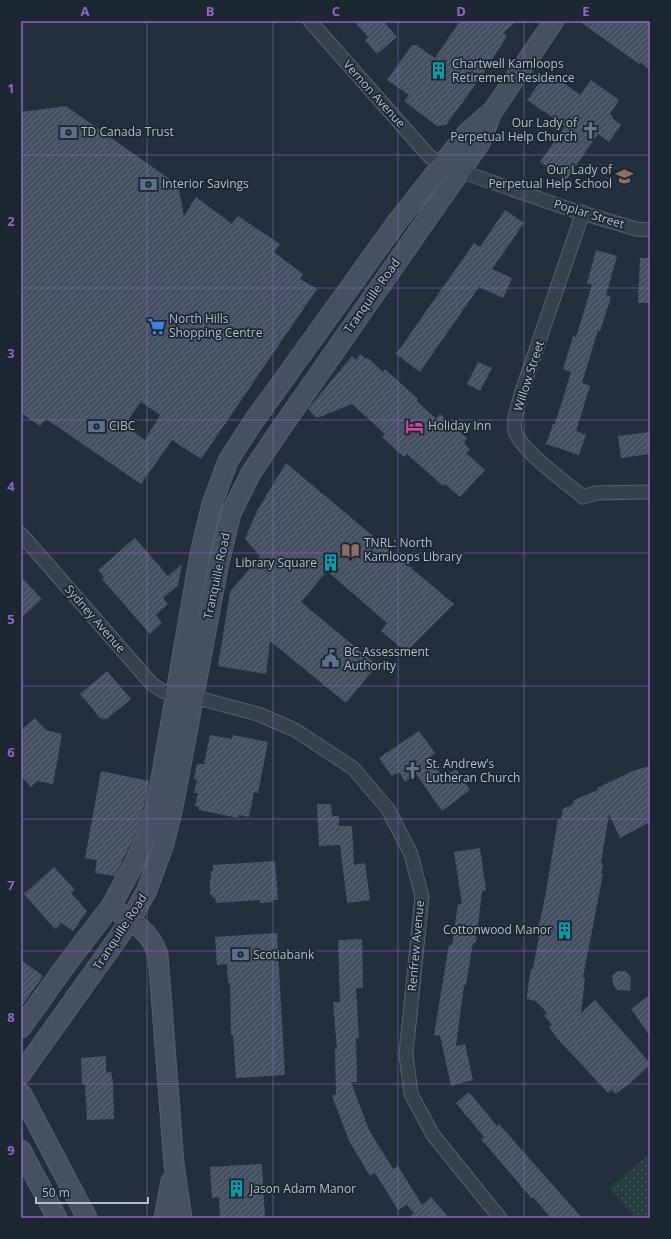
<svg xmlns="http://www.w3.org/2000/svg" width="671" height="1239" font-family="'Open Sans',sans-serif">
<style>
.grass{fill:url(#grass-dots)}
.building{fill:url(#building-hatch);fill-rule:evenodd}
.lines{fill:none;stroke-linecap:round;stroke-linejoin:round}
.minor-casing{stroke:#565f6c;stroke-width:15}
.secondary-casing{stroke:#565f6c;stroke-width:21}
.minor{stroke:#38414e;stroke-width:13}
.secondary{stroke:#465061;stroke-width:19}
.grid{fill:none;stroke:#9266c3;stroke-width:1;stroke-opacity:0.55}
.labels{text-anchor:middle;stroke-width:3.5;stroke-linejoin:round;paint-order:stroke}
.poi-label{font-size:12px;fill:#b4bcc9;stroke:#1d2633;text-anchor:start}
.street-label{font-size:12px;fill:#b4bcc9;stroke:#1d2633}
.neatline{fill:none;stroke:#9266c3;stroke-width:1.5}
.grid-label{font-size:13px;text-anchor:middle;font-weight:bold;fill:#9266c3}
</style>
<defs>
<pattern id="grass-dots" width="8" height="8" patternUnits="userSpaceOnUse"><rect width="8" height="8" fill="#263c3f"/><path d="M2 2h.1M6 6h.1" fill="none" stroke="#435659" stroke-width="1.8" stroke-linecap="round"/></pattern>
<pattern id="building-hatch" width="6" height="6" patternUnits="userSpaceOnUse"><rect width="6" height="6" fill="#455162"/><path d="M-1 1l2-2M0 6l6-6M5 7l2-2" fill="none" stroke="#5d6877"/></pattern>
</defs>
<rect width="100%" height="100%" fill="#242f3e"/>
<!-- grass -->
<path class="grass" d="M650 1153V1218H635L609 1188Z"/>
<!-- building -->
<path class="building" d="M354 21H383L397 37 377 54 365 40 368 37Z
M460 21H517L503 33 507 36 483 74 446 125 437 126 404 101 409 95 387 80 412 45H416L435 58Z
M579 21H650V70L640 62 639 64Z
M546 74 550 77 552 74 580 95 591 80 619 100 610 114 613 117 612 118 621 125 609 142 598 134 566 180 540 162 565 126 527 100Z
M66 106 178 185 184 216 196 197 232 224 238 216 280 244 274 252 303 274 300 279 317 289 201 459 172 440 141 484 46 419 40 426 21 413V112ZM141 402 160 415 145 440 124 425Z
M505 210 524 223 492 269 512 278 503 298 479 287 420 372 396 354 474 243 480 247Z
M596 250 617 256 606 295 611 297 600 331 598 330 582 383 590 386 576 431 586 435 579 455 546 444 553 424H555L571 372 563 369 573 336 576 337 592 285 587 283Z
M640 258H650V303H638Z
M360 354 366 359 368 358 383 372 385 369 418 399 417 401 436 419 440 414 467 438 464 443 470 449 466 453 485 470 460 497 445 484 443 486 407 454 404 457 382 437 385 434 352 404 317 418 308 409 352 356 356 360Z
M478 362 492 368 480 391 467 384Z
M650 432V454L621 458 618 436Z
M286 463 454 604 406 652 381 631 387 623 327 571 301 602 377 665 346 703 270 641 266 674 218 666 230 592 260 556 245 539 257 511Z
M135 538 168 576 182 564 178 585 163 598 168 604 156 615 162 623 150 634 102 579 104 577 98 570Z
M21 577 42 599 21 618Z
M107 671 131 699 107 719 100 718 80 694Z
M35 718 46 730 62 734 53 784 37 781 31 787 21 776V730Z
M419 731 435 753 429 758 444 778 456 769 470 790 442 811 416 774 405 782 399 772 392 776 379 758Z
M210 735 232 739 233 735 268 742 258 793 254 792 249 817 239 815 238 818 199 810V807L195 806 198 793H194L197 780 194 779 197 764H204Z
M650 766V822L620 838 609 814 601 863 603 864 601 874H603L583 977 585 978 581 1013 595 1000 650 1063V1065L628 1085 615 1094 612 1090 608 1093 556 1037 549 1027 552 1025 544 1016 547 1013 536 1001 527 999 528 987 531 969H533L539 937 537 935 546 892 558 819 561 820 563 809 573 804 574 800 598 790 597 788 635 770Z
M101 771 149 781 146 799 136 833 115 876 95 873 97 860 85 858Z
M317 804H331L332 816H339V826H352L354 865 365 863 370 900 347 903 340 845 319 846Z
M480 848 486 890 482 891 476 943H473L466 985H464L456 1046 465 1044 473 1080 451 1086 440 1036 434 1035 449 945H452L458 904H462L454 852Z
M275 861 278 900H273V902L260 903V900L216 903 215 898H213L212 894 210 895V880H211V871H213V865Z
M54 867 75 890 71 893 87 911 73 931 61 923 55 929 24 894Z
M277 933 285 1075 236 1078 233 1035H231L230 983H228L227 964 217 965 215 937Z
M362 939 363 988H356L359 1038H356L357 1082H351L369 1130 393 1169 398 1166 422 1205 431 1197 449 1218H408L414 1213 407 1205 398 1210 375 1173 370 1176 349 1141 332 1096 336 1094 335 1049H337L333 1002H340L338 940Z
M21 960 43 976 21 1007Z
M618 971H625L631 977 630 991 617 990 613 984 612 976Z
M650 995V1036L631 1009Z
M106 1056V1073L111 1072 113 1083 114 1119 87 1120 85 1084H82L81 1058Z
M469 1092 497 1126 499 1124 582 1218H551L533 1197 532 1199 481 1139 484 1137 456 1103Z
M262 1164 265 1218H220L219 1197 212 1198 210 1167Z"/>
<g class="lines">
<defs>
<path id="minor" d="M310 21 429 156 442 164
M460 171 569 209 636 229 650 230
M583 212 521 394C519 405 512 420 515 431 520 450 567 483 583 497L596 493 650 492
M21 534 151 683 162 691 176 694
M194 697 258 714 295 730 353 768 388 809 411 854 422 897 406 1054 411 1094 433 1135 500 1218"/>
<path id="secondary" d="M120 913C138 926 151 933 158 955L174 1164 182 1218
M21 1028 66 965 111 906 134 864 146 837 157 802 200 554 212 504 228 461 253 422 397 222 467 133 491 112
M21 1074 130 921 147 890 164 844 173 807 218 567 231 513 251 473 282 427 480 143 492 112 554 21
M21 1093 87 1218
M21 1150 57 1218
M164 1218 171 1181"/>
</defs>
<!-- minor casing -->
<use href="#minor" class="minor-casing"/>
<!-- secondary casing -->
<use href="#secondary" class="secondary-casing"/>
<!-- minor -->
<use href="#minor" class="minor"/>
<!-- secondary -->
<use href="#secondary" class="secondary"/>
</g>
<!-- grid -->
<path class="grid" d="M147 21V1218M273 21V1218M398 21V1218M524 21V1218M21 155H650M21 288H650M21 420H650M21 553H650M21 686H650M21 819H650M21 951H650M21 1084H650"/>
<!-- icons -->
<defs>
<symbol id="building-bare" viewBox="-9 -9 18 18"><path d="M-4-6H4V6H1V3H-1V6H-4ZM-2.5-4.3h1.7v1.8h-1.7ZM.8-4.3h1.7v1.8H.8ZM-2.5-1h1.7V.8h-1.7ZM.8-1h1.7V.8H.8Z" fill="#0f9aa8" stroke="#1d2633" stroke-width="2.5" paint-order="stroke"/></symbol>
<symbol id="church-bare" viewBox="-9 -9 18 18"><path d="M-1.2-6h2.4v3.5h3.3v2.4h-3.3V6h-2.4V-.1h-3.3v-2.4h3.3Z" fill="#6b7280" stroke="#1d2633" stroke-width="2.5" paint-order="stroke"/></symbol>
<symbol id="bank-bare" viewBox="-9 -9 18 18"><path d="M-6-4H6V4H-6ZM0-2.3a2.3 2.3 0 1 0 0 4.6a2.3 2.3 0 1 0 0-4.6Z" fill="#5c6f8a" stroke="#1d2633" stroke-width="2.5" paint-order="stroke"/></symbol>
<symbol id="school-bare" viewBox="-9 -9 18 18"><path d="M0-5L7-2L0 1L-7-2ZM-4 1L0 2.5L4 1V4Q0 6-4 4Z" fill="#8d6e63" stroke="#1d2633" stroke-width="2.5" paint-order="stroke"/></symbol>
<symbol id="supermarket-bare" viewBox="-9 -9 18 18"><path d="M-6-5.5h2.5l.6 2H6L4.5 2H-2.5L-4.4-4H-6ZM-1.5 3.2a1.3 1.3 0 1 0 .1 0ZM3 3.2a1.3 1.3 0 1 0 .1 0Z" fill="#3f7fe0" stroke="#1d2633" stroke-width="2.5" paint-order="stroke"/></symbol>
<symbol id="hotel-bare" viewBox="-9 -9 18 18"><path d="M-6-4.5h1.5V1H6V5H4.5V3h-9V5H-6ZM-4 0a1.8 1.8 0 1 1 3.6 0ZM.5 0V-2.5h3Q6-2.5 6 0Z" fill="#d1479c" stroke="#1d2633" stroke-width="2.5" paint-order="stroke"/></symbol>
<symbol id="library-bare" viewBox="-9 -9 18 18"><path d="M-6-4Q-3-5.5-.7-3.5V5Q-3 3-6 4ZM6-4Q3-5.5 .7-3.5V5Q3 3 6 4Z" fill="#8d6e63" stroke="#1d2633" stroke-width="2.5" paint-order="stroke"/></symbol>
<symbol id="civic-bare" viewBox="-9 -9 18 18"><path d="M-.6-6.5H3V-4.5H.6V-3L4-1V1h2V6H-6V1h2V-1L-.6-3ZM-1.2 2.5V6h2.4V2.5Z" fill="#5c6f8a" stroke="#1d2633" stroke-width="2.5" paint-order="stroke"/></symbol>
</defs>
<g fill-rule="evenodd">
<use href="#building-bare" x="426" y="58" width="25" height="25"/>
<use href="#church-bare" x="578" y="118" width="25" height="25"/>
<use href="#bank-bare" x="56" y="120" width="25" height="25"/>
<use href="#school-bare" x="612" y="164" width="25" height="25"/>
<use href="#bank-bare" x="136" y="172" width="25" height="25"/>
<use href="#supermarket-bare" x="144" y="314" width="25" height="25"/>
<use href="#bank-bare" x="84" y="414" width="25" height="25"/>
<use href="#hotel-bare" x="402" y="414" width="25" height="25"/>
<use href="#library-bare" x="338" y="538" width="25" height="25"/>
<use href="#building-bare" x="318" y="550" width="25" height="25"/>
<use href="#civic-bare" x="318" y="646" width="25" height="25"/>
<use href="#church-bare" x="400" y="758" width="25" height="25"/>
<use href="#building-bare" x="552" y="918" width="25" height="25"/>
<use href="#bank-bare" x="228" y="942" width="25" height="25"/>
<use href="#building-bare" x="224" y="1176" width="25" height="25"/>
</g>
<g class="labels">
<!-- poi labels -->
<g class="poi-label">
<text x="452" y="68">Chartwell Kamloops<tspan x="452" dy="14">Retirement Residence</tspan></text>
<text x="577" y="127" text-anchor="end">Our Lady of<tspan x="577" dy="14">Perpetual Help Church</tspan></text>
<text x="81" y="136">TD Canada Trust</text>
<text x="612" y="174" text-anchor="end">Our Lady of<tspan x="612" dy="14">Perpetual Help School</tspan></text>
<text x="162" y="188">Interior Savings</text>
<text x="169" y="323">North Hills<tspan x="169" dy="14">Shopping Centre</tspan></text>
<text x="109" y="430">CIBC</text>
<text x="428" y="430">Holiday Inn</text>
<text x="364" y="547">TNRL: North<tspan x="364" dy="14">Kamloops Library</tspan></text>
<text x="317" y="567" text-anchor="end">Library Square</text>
<text x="344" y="656">BC Assessment<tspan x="344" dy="14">Authority</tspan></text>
<text x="426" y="768">St. Andrew’s<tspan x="426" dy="14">Lutheran Church</tspan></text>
<text x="552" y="934" text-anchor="end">Cottonwood Manor</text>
<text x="253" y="959">Scotiabank</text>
<text x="250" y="1193">Jason Adam Manor</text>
</g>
<!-- street labels -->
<g class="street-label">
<text transform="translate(374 94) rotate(48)" y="4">Vernon Avenue</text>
<text transform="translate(589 214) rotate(17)" y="4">Poplar Street</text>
<text transform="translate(372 296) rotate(-55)" y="4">Tranquille Road</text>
<text transform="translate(529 376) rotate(-72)" y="4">Willow Street</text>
<text transform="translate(217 576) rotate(-78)" y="4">Tranquille Road</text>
<text transform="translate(95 619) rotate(49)" y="4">Sydney Avenue</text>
<text transform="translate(120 932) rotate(-57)" y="4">Tranquille Road</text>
<text transform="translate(416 946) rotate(-85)" y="4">Renfrew Avenue</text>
</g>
</g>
<!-- border -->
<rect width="671" height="1239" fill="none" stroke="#1d2633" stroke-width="44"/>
<!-- scale -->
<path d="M36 1197v6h112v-6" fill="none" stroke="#b4bcc9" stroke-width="2"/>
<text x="42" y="1197" font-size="12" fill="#b4bcc9" stroke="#1d2633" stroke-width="3" paint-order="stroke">50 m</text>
<rect x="22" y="22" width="627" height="1195" class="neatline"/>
<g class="grid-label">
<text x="85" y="16">A</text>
<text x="210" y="16">B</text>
<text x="336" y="16">C</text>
<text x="461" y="16">D</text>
<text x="586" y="16">E</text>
<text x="11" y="93">1</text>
<text x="11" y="226">2</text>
<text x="11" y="358">3</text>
<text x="11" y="491">4</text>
<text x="11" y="624">5</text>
<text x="11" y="757">6</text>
<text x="11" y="890">7</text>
<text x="11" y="1022">8</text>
<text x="11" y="1155">9</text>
</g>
</svg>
